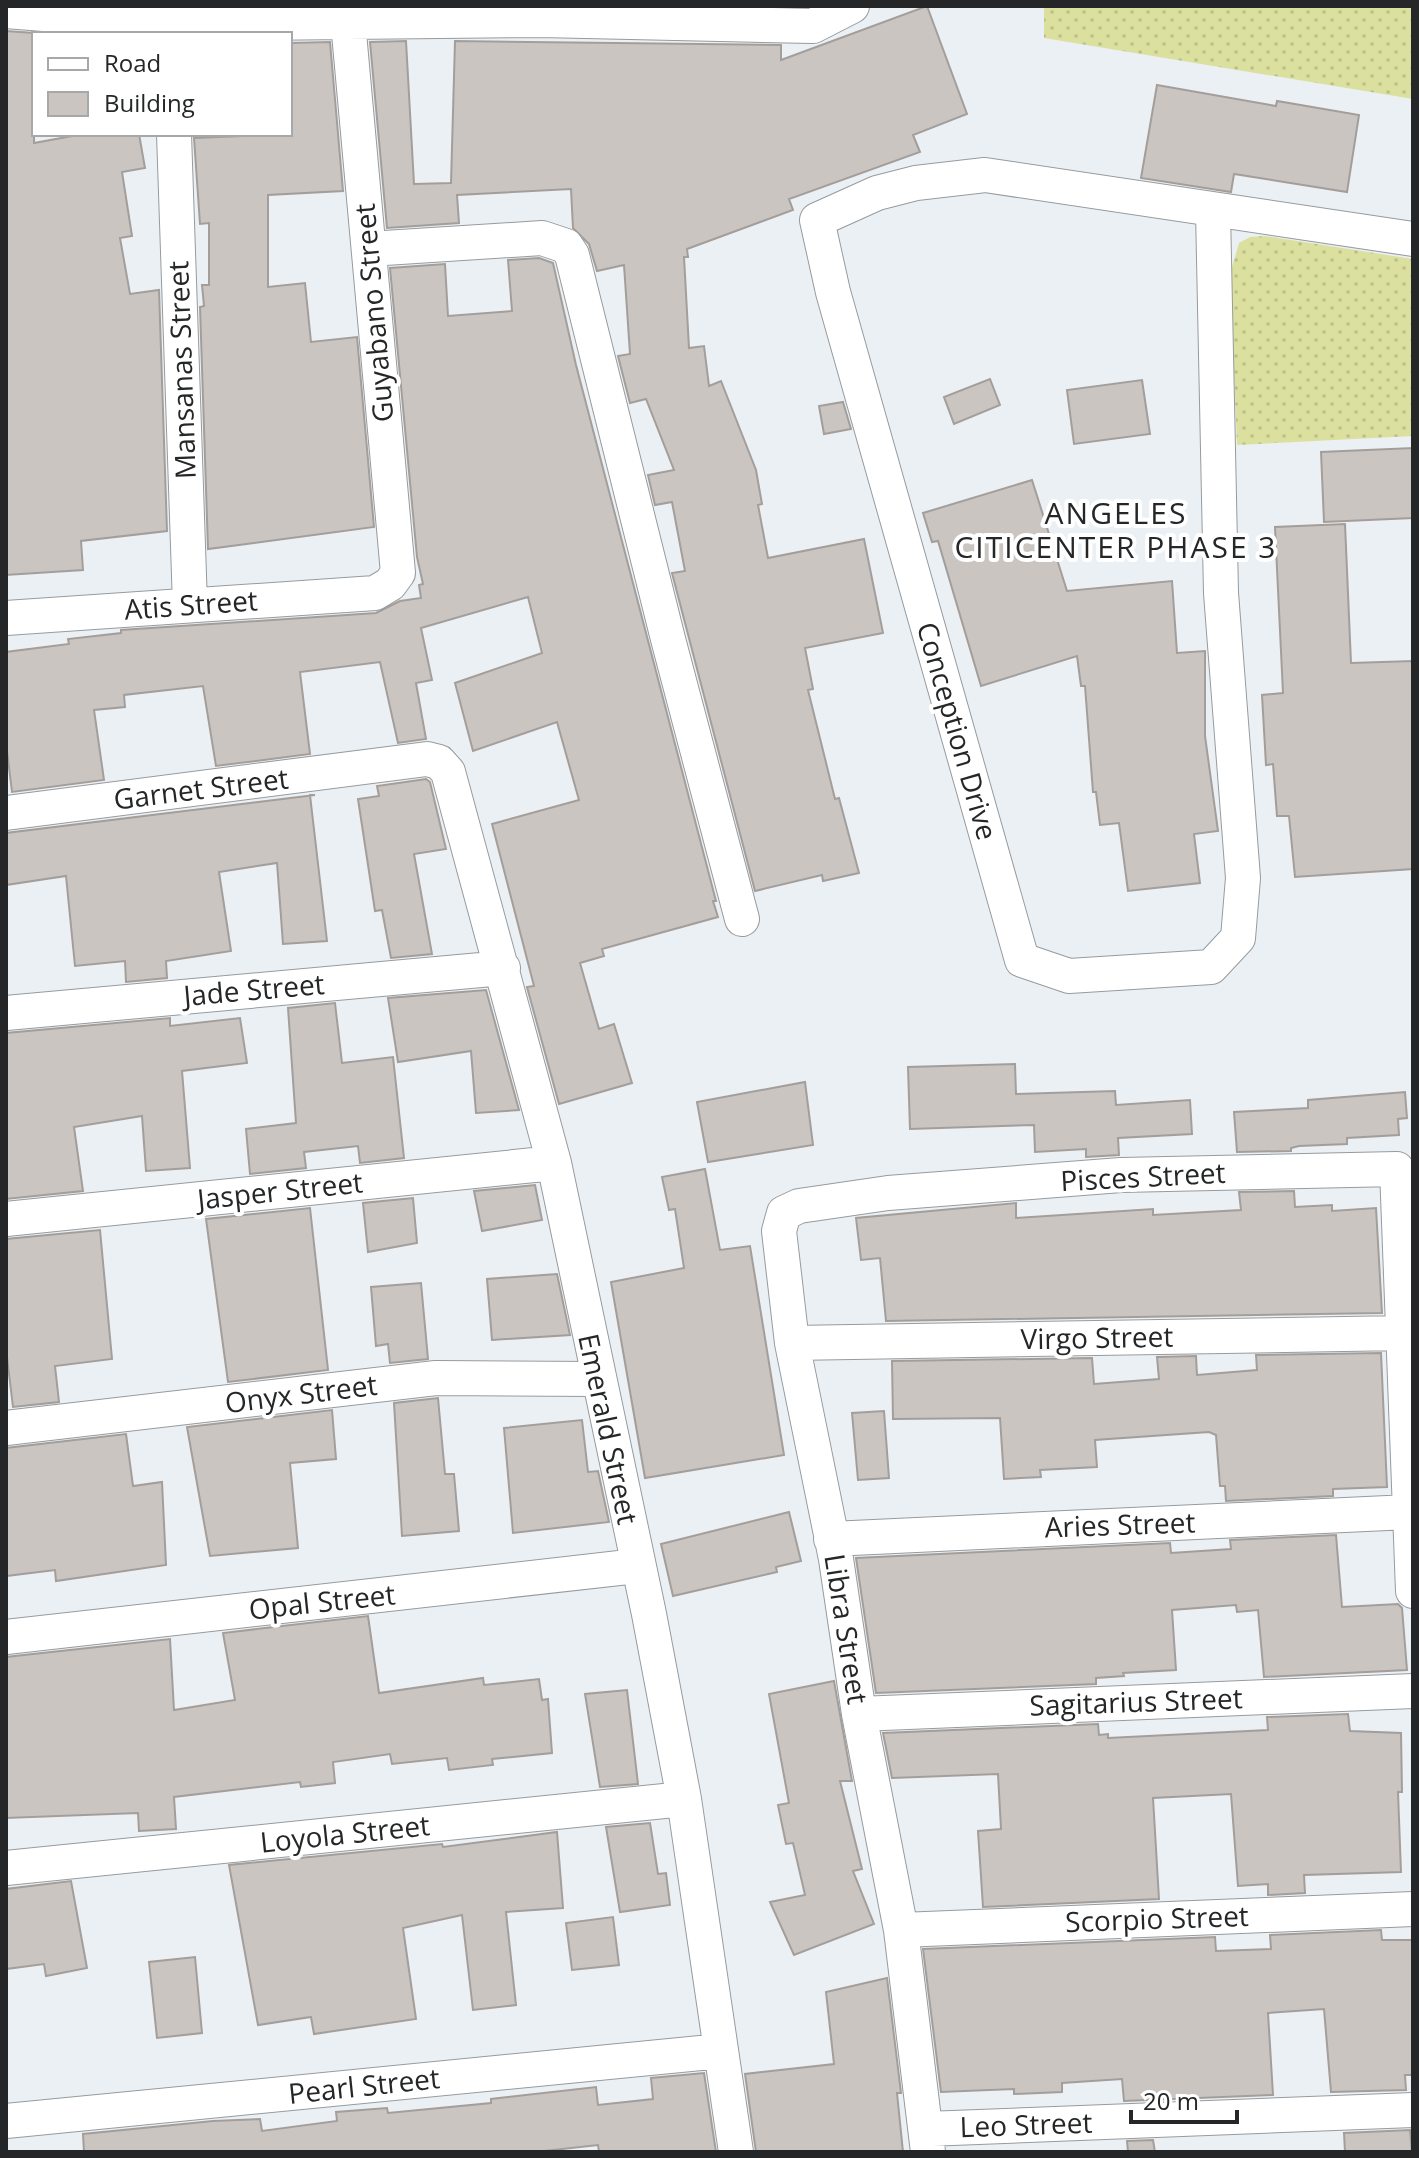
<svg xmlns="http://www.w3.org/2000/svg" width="1419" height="2158" font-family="'Open Sans',sans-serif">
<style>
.grass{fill:url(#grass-dots)}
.building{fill:#cbc5c1;stroke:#a49e9b;stroke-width:2}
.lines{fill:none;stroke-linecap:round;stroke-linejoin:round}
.minor-casing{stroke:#969b9f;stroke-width:36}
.minor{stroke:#fff;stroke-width:34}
.labels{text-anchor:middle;stroke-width:8;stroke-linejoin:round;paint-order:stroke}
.street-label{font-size:28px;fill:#242627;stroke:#fff}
.neighbourhood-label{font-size:30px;letter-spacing:2px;fill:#242627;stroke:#fff}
</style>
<defs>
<pattern id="grass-dots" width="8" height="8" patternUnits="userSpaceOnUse" patternTransform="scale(2)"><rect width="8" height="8" fill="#dbe09e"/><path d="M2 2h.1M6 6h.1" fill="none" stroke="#bcc088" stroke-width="1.8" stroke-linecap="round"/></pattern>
</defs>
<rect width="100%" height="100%" fill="#ebf0f4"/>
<!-- grass -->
<path class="grass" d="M1044 6H1413V99L1044 38Z
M1265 236 1413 259V436L1237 445 1230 274 1239 243 1250 237Z"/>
<!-- building -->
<path class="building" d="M927 6 967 114 913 135 920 152 789 199 793 210 687 249 688 257H684L689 348 704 346 709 386 721 381 756 470 762 504 758 505 768 558 864 539 883 633 805 648 813 689 808 690 835 799 839 798 859 873 823 881 822 875 755 891 672 573 685 571 672 502 655 505 648 475 674 470 646 399 630 403 618 356 630 354 624 265 597 271 589 244 573 228 571 189 457 195 459 223 387 228 370 42 406 41 414 184 451 183 455 41 781 45V60Z
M6 31 34 33V143L83 134H139L145 168 122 172 132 236 120 238 130 294 159 290 167 531 81 541 83 570 6 575Z
M330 42 343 191 268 195V287L305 283 311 342 357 337 374 527 208 549 200 307 204 306 202 285H209V223L200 224 194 138 290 134V43Z
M1157 85 1276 106 1277 101 1359 115 1347 192 1234 174 1231 192 1141 178Z
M539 258 553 263 576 365 716 901H713L718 917 602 949 604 956 580 963 599 1029 614 1024 632 1083 559 1104 527 987 534 986 492 824 579 800 557 722 473 751 455 683 542 653 528 597 421 628 432 680 416 683 426 739 398 743 380 662 300 672 310 754 216 766 203 686 124 695 125 707 94 710 104 780 12 792 6 743V652L69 644 68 639 121 633V630L376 613 400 601 421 598 419 585 423 584 417 557 390 268 445 264 448 316 512 311 508 260Z
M990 379 1000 405 954 424 944 397Z
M1142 380 1150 434 1074 444 1067 390Z
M843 402 851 429 824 434 819 406Z
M1413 448V518L1324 522 1321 452Z
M1032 480 1067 591 1172 581 1177 653 1205 651V736L1218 831 1194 834 1200 883 1128 891 1119 823 1100 825 1096 792H1093L1085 686H1081L1077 656 981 686 938 541 932 542 923 513Z
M1345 524 1351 663 1413 661V869L1295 877 1289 816H1277L1273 764 1266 765 1262 695 1283 693 1275 527Z
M426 779 430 782 446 849 414 854 432 954 391 958 382 910 375 911 358 799 379 796 377 786Z
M315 795H310L327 941 283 944 277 863 219 872 231 951 166 961 167 978 126 982 125 961 75 966 66 876 6 885V833Z
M486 990 519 1110 476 1113 471 1051 398 1062 388 998Z
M335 1003 342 1063 393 1057 404 1158 360 1163 358 1146 304 1152 306 1168 250 1174 246 1129 296 1123 288 1008Z
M170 1018V1026L240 1018 247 1063 182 1071 190 1168 146 1171 142 1116 74 1127 83 1191 6 1199V1033Z
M1015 1064 1016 1094 1115 1091 1116 1105 1190 1100 1192 1134 1118 1138 1119 1155 1086 1157V1149L1035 1152 1034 1125 910 1129 908 1067Z
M805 1082 813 1145 708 1162 697 1102Z
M1405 1092 1407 1118 1398 1119 1399 1135 1347 1138V1144L1299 1146 1291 1148V1151L1237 1152 1234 1112 1308 1108V1100Z
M705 1169 720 1250 750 1246 784 1455 645 1478 611 1282 684 1268 675 1209 669 1210 662 1177Z
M535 1185 542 1220 482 1231 474 1191Z
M1294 1191 1295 1207 1332 1205V1211L1376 1208 1382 1313 886 1321 880 1258 861 1260 856 1218 1016 1203V1218L1153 1209V1215L1241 1210 1239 1192Z
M413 1198 417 1243 368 1252 363 1203Z
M310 1208 328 1370 228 1382 206 1219Z
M100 1230 112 1359 55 1366 59 1402 13 1407 6 1349V1239Z
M557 1274 570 1335 492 1340 487 1279Z
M421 1283 428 1359 390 1363 388 1344 376 1346 371 1287Z
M1381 1353 1387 1487 1333 1489V1496L1226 1501 1225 1486H1220L1216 1435 1209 1432 1095 1440 1097 1467 1040 1470 1041 1477 1004 1479 1000 1418 893 1419 892 1361 1092 1358 1094 1384 1159 1379 1157 1357 1196 1356 1197 1375 1257 1370 1256 1355Z
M438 1398 445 1474H454L459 1531 402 1536 394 1403Z
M332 1410 336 1459 290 1463 298 1548 210 1556 187 1427Z
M884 1411 889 1478 858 1480 852 1413Z
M582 1420 588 1472 598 1471 609 1522 513 1533 504 1428Z
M126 1434 133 1486 162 1482 166 1565 56 1581 55 1570 6 1576V1448Z
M789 1512 801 1561 776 1567 777 1572 673 1596 661 1544Z
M1336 1535 1342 1607 1398 1604 1402 1608 1407 1670 1264 1677 1258 1610 1237 1612 1236 1605 1172 1610 1176 1670 1123 1673 1124 1676 1096 1678V1684L876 1693 856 1558 1170 1543 1171 1553 1231 1549 1230 1540Z
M368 1616 379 1693 483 1678 484 1685 539 1679 542 1700 548 1699 552 1753 492 1759 493 1765 449 1770 447 1758 392 1764 390 1754 333 1762 335 1783 301 1787 300 1782 174 1797 176 1829 139 1831 138 1813 6 1818V1657L170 1639 174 1710 235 1700 223 1633Z
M834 1681 852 1781H840L862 1869 853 1871 874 1924 794 1955 770 1902 805 1895 793 1843 786 1844 778 1805 789 1803 769 1694Z
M627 1690 638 1784 600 1787 585 1694Z
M1348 1714 1350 1731 1401 1733 1402 1792H1398L1401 1872 1304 1875 1305 1893 1268 1895V1884L1238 1886 1231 1794 1153 1798 1159 1899 983 1907 978 1831 1001 1829 998 1774 892 1778 883 1733 1098 1724 1099 1735 1108 1734V1738L1268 1730 1267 1717Z
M650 1823 658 1874 666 1873 670 1905 620 1912 606 1827Z
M557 1832 563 1908 506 1912 516 2005 473 2010 462 1915 403 1928 416 2019 314 2034 311 2017 258 2025 229 1865 442 1844 443 1847Z
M71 1881 87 1968 46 1976 44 1964 6 1969V1889Z
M613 1917 619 1965 572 1970 566 1923Z
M1381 1930 1382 1940H1413L1412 2075H1405L1406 2090 1331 2092 1324 2009 1268 2013 1273 2095 1124 2101 1122 2079 1062 2083V2092L1014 2094V2089L941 2092 923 1949 1215 1937 1216 1951 1271 1949 1270 1935Z
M195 1957 202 2033 157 2038 149 1962Z
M887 1978 901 2093H897L903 2152H756L745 2074 834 2064 826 1992Z
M704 2073 716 2152H599L598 2145 535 2152H84L83 2134 213 2121 260 2119 262 2131 337 2121 336 2112 387 2108 388 2113 491 2103V2099L596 2087 598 2105 653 2099 651 2078Z
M1410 2130 1412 2152H1345L1344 2133Z
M1153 2140 1155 2152H1128L1127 2141Z"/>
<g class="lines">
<defs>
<path id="minor" d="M6 11 170 24 541 20 813 26 852 6
M174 134 190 605
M1213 211 1221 593 1243 878 1238 938 1211 967 1069 976 1022 960 833 292 817 220 877 193 916 183 985 175 1413 239
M369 249 542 238 566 246 572 255 668 639 742 919
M6 618 375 593 390 584 398 573 348 22
M6 813 427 759 439 762 448 772 554 1163 649 1614 684 1799 736 2152
M6 1013 503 968
M6 1219 554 1163
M792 1343 1403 1333
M6 1428 436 1378 597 1379
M831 1539 1409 1512
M6 1637 637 1566
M859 1714 1413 1691
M6 1868 684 1799
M901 1930 1413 1909
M6 2121 721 2051
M926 2129 1413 2110
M928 2152 901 1930 859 1714 836 1559 792 1343 779 1231 784 1213 799 1206 888 1193 1121 1175 1397 1169 1413 1591"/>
</defs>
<!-- minor casing -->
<use href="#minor" class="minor-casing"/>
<!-- minor -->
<use href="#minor" class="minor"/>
</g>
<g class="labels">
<!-- street labels -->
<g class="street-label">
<text transform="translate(374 313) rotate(-95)" y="10">Guyabano Street</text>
<text transform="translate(182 370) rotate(-92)" y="10">Mansanas Street</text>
<text transform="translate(191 605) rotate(-4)" y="10">Atis Street</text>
<text transform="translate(957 731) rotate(74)" y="10">Conception Drive</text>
<text transform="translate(201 789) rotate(-7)" y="10">Garnet Street</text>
<text transform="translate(254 990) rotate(-5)" y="10">Jade Street</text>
<text transform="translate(1143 1177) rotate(-3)" y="10">Pisces Street</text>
<text transform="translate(280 1191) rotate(-6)" y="10">Jasper Street</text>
<text transform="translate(1097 1338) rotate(-1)" y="10">Virgo Street</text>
<text transform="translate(301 1394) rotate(-7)" y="10">Onyx Street</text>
<text transform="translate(608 1429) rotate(78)" y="10">Emerald Street</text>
<text transform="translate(1120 1525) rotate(-2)" y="10">Aries Street</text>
<text transform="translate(322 1602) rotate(-6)" y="10">Opal Street</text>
<text transform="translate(846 1629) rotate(81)" y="10">Libra Street</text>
<text transform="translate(1136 1702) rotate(-2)" y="10">Sagitarius Street</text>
<text transform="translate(345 1834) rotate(-6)" y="10">Loyola Street</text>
<text transform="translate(1157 1919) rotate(-2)" y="10">Scorpio Street</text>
<text transform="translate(364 2086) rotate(-6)" y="10">Pearl Street</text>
<text transform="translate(1026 2125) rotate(-2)" y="10">Leo Street</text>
</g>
<!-- neighbourhood labels -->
<g class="neighbourhood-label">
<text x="1116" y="524">ANGELES<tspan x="1116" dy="34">CITICENTER PHASE 3</tspan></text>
</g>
</g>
<!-- border -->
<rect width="1419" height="2158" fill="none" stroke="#242627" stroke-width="16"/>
<!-- legend -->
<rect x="32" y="32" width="260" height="104" fill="#ffffff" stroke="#a7a8a9" stroke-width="2"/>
<rect x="48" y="58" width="40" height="12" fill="#ffffff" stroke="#a7a8a9" stroke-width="2"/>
<text x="104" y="72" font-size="24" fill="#242627">Road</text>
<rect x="48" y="92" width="40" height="24" fill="#cbc5c1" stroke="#a7a8a9" stroke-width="2"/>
<text x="104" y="112" font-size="24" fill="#242627">Building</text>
<!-- scale -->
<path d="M1131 2110v12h106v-12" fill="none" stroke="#242627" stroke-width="4"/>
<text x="1143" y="2110" font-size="24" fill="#242627" stroke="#ffffff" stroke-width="6" paint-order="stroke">20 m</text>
</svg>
